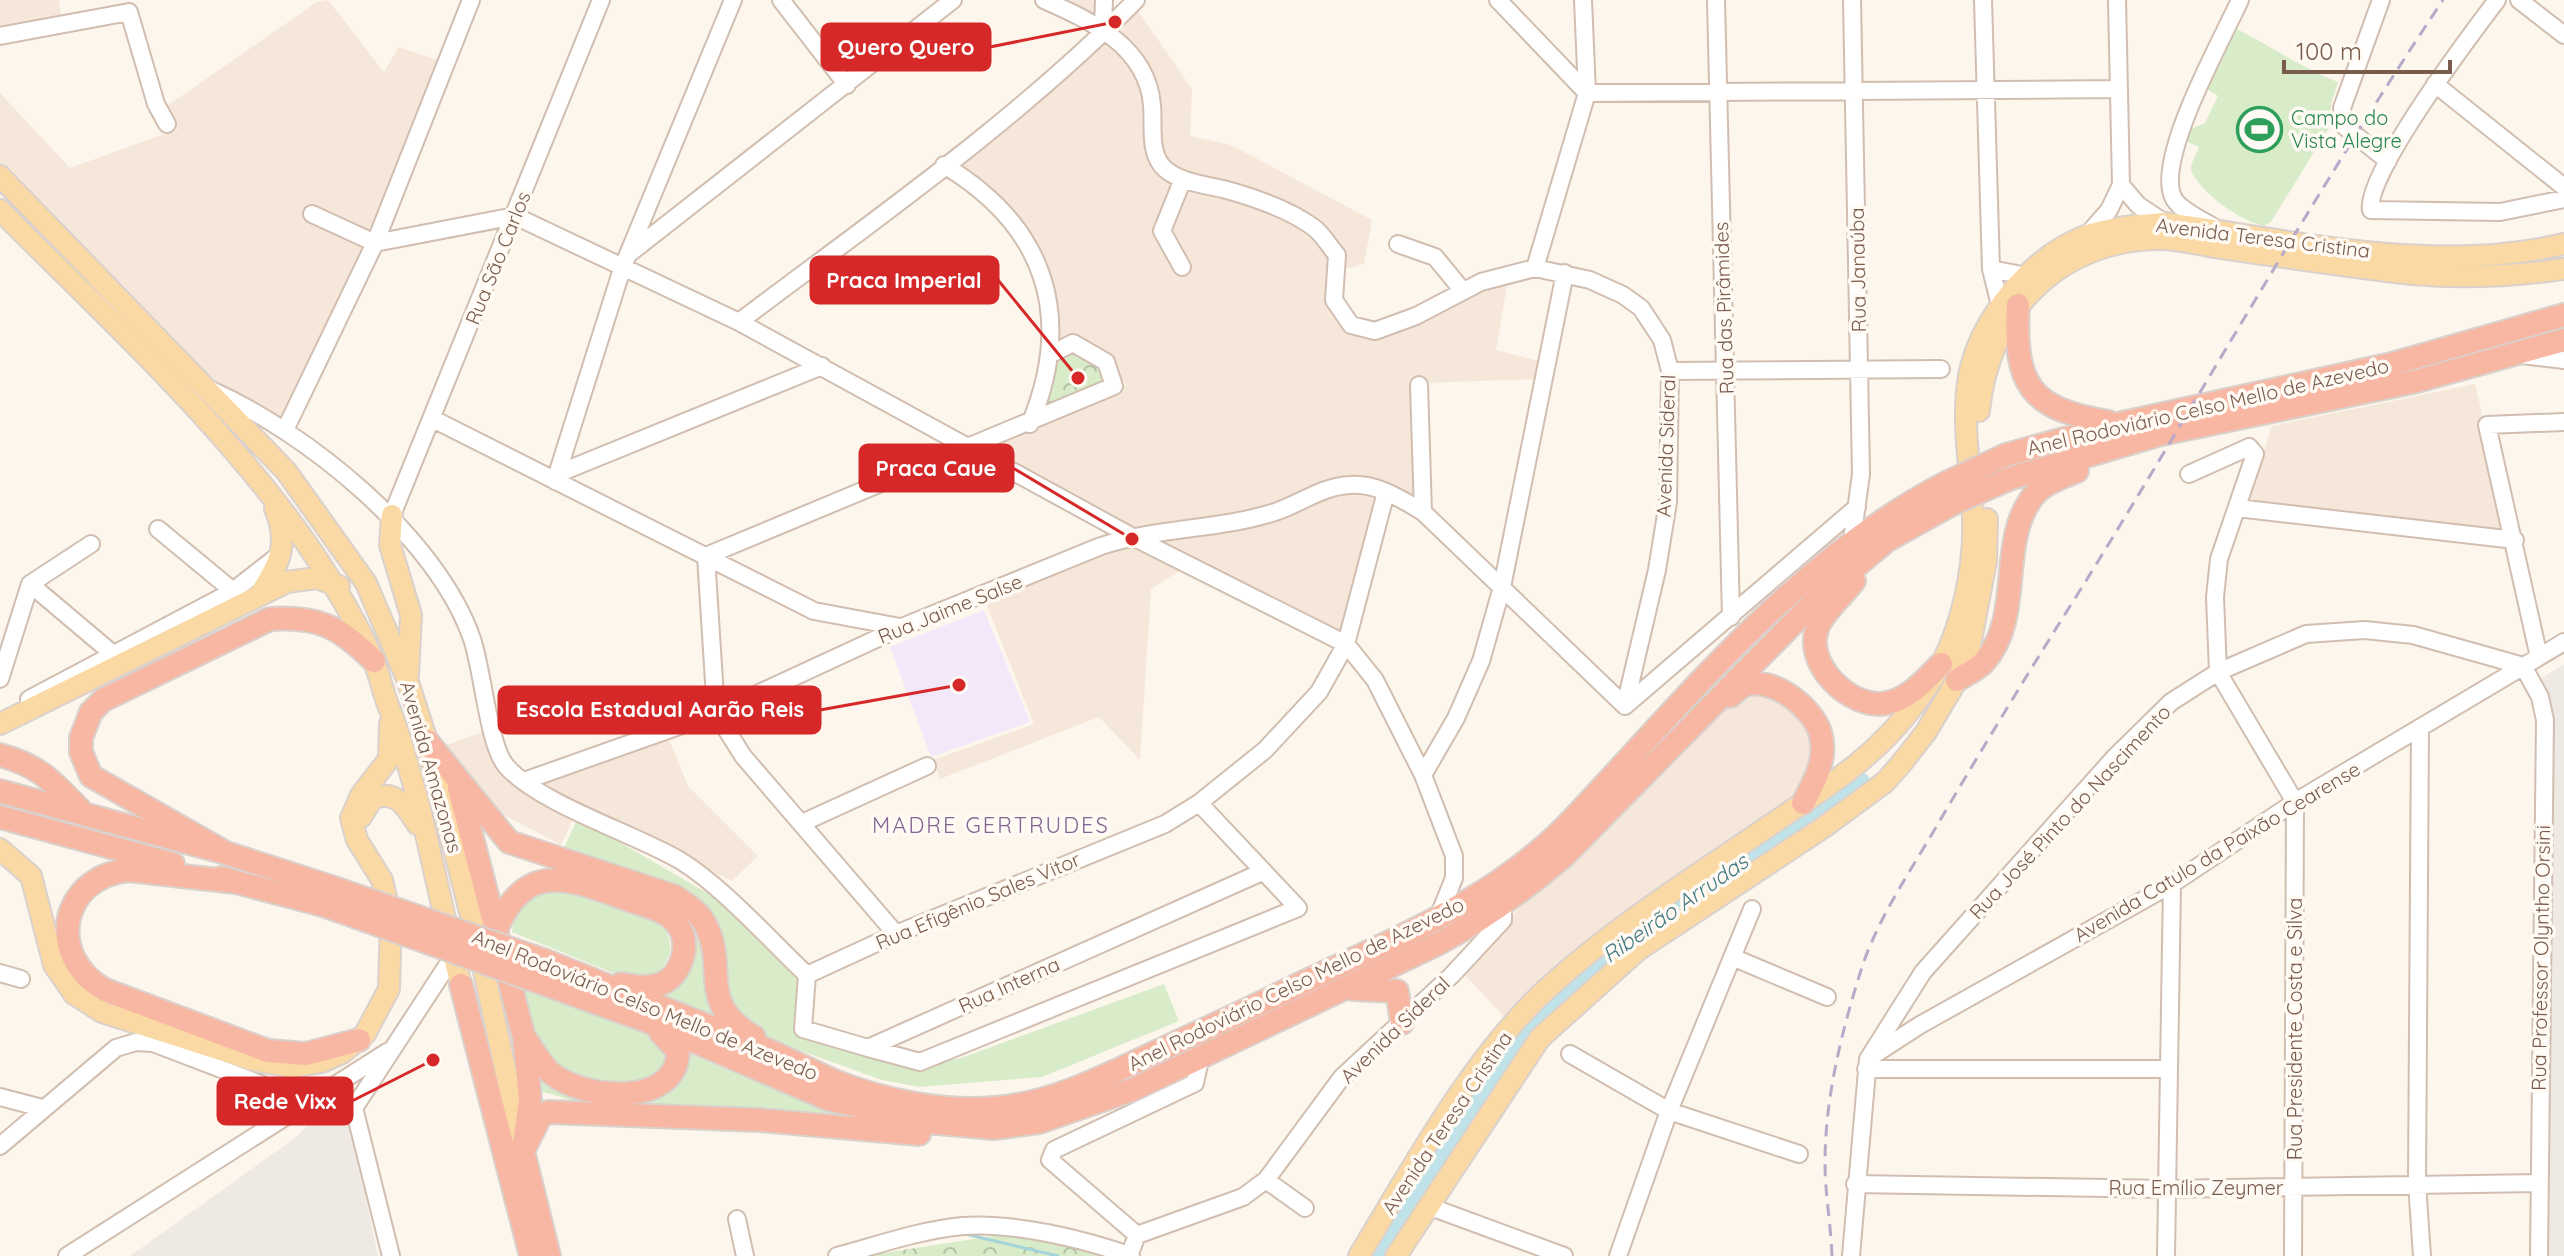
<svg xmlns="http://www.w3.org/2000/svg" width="2564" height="1256" font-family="Quicksand,sans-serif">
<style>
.residential{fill:#f5e8da}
.industrial{fill:#efe9e4}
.education{fill:#f3e8fa}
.grass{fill:#d8ecc9}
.forest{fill:url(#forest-crowns)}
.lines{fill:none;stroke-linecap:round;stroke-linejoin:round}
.stream{stroke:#a5d3da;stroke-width:3}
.river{stroke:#bfe3e8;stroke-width:20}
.minor-casing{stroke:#d1beb0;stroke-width:20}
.major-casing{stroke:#dad1cd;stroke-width:24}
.highway-casing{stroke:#dad1cd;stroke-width:26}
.minor{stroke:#fff;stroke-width:16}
.major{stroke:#fbd9a5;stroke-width:20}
.highway{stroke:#f7b7a3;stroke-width:22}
.rail{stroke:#b9a8c9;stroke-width:3;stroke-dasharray:12 8;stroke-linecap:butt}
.highway-bridge-casing{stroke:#dad1cd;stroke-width:26;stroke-linecap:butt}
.highway-bridge{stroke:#f7b7a3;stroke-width:22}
.labels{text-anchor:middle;stroke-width:7;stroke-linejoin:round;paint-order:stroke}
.leisure-label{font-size:20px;fill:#27864d;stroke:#fffaf3;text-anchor:start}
.street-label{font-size:20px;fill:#7a5c4d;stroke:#fffaf3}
.neighbourhood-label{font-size:22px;letter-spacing:2px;fill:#846695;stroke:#fffaf3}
.water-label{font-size:22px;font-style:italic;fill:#437c86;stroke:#fffaf3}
.leader{fill:none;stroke:#d62828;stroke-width:3}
.callout-dot{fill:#d62828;stroke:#fffaf3;stroke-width:3}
.callout{fill:#d62828;stroke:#d62828;stroke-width:3}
.callout-label{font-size:22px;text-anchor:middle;font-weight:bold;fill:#fff}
</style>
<defs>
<pattern id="forest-crowns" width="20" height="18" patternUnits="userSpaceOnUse" patternTransform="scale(2)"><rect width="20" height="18" fill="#d8ecc9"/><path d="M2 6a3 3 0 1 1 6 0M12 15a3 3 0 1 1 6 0" fill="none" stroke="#b4c2a5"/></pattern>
</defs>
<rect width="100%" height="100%" fill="#fdf6ec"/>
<!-- residential -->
<path class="residential" d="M0 0H59L63 29 0 41Z
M328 0 384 72 399 47 446 63 284 429 230 398 208 407 0 195V93L70 168 178 129 167 106 317 2Z
M1052 0H1106L1107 32 1134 5 1192 89 1190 136 1231 145 1372 220 1364 264 1338 271 1335 297 1356 327 1386 334 1485 282 1508 279 1496 350 1550 364 1543 379 1421 383 1416 500 1385 489 1345 640 1189 565 1151 589 1140 760 1099 717 940 779 933 760 1034 724 982 594 1129 536 980 453 982 440 1126 385 1109 360 1041 349 1046 276 1023 230 1001 199 947 163 1107 34Z
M2475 384 2510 533 2247 503 2272 426Z
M1750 689 1786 697 1813 732V791L1807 825 1741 857 1591 964 1524 1038 1463 973 1701 696Z
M661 720 688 786 758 856 732 881 578 808 561 845 491 808 444 746 488 730 518 779Z"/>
<!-- industrial -->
<path class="industrial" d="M2564 664V1256H2548L2552 703 2537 681Z
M329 1103H346L378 1256H130L295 1138Z"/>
<!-- education -->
<path class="education" d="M984 610 1030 722 931 757 890 647Z"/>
<!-- grass -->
<path class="grass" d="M2235 28C2270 46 2302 68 2338 82L2331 104 2330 126 2271 222 2264 226C2238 220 2199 192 2190 168L2199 147 2183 140 2186 131 2205 123 2218 96 2205 88Z
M578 818 714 897 800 976 795 1027 803 1036 923 1066 961 1058 1164 984 1179 1021 1042 1077 919 1087 882 1080 782 1044 760 1033 742 1017 729 1000 677 889 564 848Z
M558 889 658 919C676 940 674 959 653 977L616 974 512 932C516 902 531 896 558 889Z
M673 908 698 925 720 1022 652 993 676 983Z
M522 987 643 1029 668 1055 663 1071 656 1077 618 1086 583 1081 562 1072 536 1040Z
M687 1053 838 1115V1120L591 1106 540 1091 537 1069 659 1094C677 1083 687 1075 687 1053Z"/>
<!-- forest -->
<path class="forest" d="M1084 351 1106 367 1110 388 1051 406 1044 392 1053 358 1068 352Z
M1005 1234 1080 1247 1101 1256H865Z"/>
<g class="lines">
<!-- stream -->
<path class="stream" d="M961 1233 1058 1256"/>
<!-- river -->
<path class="river" d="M1378 1256 1476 1096 1541 1013 1626 938 1860 782"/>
<defs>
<path id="minor" d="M781 0 847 85
M1044 0C1091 21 1147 46 1152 105 1154 125 1148 154 1165 169 1180 182 1205 185 1223 189 1253 197 1288 209 1313 227 1322 233 1329 246 1337 255L1334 300 1351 325 1375 331 1416 316 1481 282 1535 268 1590 280 1623 295 1641 308 1662 340 1670 371 1668 502 1657 570 1625 706
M1498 0 1587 93 2119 89
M1716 0 1731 617
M1983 0 1991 269 2001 309
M2381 0 2342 108 2344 126 2388 161
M2497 0C2472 33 2364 175 2371 210L2500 212 2564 199
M2519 0 2564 35
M1103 28 1104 0
M0 36 129 12 156 104 167 124
M2435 84 2564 187
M944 165C1045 226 1075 315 1030 424
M2121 185 2138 205 2165 223
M312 214 375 243 515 216 739 322 1131 536 1346 644 1375 680 1423 775 1454 856V878L1437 920
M2219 230C2206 222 2181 211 2174 199 2153 162 2222 40 2240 0
M2087 235 2109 210 2121 185 2117 0
M1398 244 1435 257 1463 291
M630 253 953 0
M1182 267 1162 231 1183 179
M1535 268 1587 93 1583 0
M1991 269 2027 276
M739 322C874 220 1017 121 1136 0
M2522 355 2564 360
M1670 371 1941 369
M1419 385 1423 512
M211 390C306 432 437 537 472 639 483 671 488 744 506 766 539 804 636 834 681 861 723 887 771 941 807 975
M433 419 814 611 900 627
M285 430 375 243 471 0
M557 474 822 366
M2189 474 2249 447 2255 454 2219 559 2215 597 2218 672 2295 802
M555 481 622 269 733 0
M2237 508 2515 540
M392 515 601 0
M158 529 233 591
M1852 540 1861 474 1852 0
M30 584 113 654
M30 584 91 544
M2539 657 2487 425 2564 422
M0 679 30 584
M29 699 233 591 279 555
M1625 706 1857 507
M2420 729 2417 1183 2422 1256
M1423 775 1456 718 1481 661 1502 587 1565 273
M524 781 716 713 902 627 1101 546C1158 527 1220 530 1275 512 1300 504 1322 486 1350 485 1377 483 1401 499 1423 512L1625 706
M802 823 927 766
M896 934 743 756 716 713 706 556 1114 386 1106 362 1073 343 1051 354
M1732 957 1827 997
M0 973 21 979
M807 975 896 934 1165 824 1199 803 1265 750 1319 692 1346 644 1386 492
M807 975 803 1029 868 1048 1262 872
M868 1048 920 1062 1298 908 1199 803
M1570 1054 1669 1111 1799 1154
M1872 1056 1920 1025 2172 884 2295 802 2564 642
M1866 1069H2168
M0 1097 42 1108
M0 1146 116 1048 136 1042 153 1043 305 1101
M1266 1180 1305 1208
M1855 1184 2166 1189 2538 1183
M1428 1206 1564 1256
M737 1219 745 1256
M1137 1235 1050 1160 1054 1150 1195 1083 1201 1055
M67 1256 387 1052
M391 1256 354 1108 454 955
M837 1256C878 1245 920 1230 963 1226 1012 1222 1084 1239 1131 1256
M1129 1256 1137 1235 1243 1197 1266 1180 1342 1077 1451 976 1503 920V904
M1618 1256 1669 1111 1752 909
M1851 1256 1868 1059 1923 972 2114 758 2171 702 2218 672 2306 634 2365 630 2413 635 2523 666 2540 697 2545 720 2539 1256
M2166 1256 2172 884
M2293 1256 2295 802"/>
<path id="major" d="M0 176 286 471 366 583 407 679 427 741 479 948 522 1147
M0 210C130 341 297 489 373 659 380 675 383 694 390 710 423 799 437 894 461 985
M1979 411C1988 314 2056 242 2156 239 2177 238 2200 245 2221 248 2285 257 2349 267 2413 274 2465 279 2513 276 2564 269
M392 515 390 545 411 615 408 675
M260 594C279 565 290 543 275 509
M0 724 287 582 316 578 339 586
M361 817 372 799C395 788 407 807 417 824
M0 849 31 876 54 965 74 994 102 1012 252 1060 292 1067 322 1062 342 1053 365 1034 389 989 391 919 382 880 357 840 351 818 361 795 389 759 390 724
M1359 1256C1411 1170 1475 1053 1550 986 1616 926 1693 878 1766 828 1839 778 1888 751 1936 673 1962 630 1975 567 1973 517 1971 471 1961 422 1969 376 1980 318 2033 255 2088 235 2112 227 2139 225 2165 223 2296 241 2433 275 2564 244
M1396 1256 1540 1038 1638 950 1824 827 1885 782 1901 764 1926 732 1957 680 1970 646 1986 561 1987 519"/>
<path id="highway" d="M2018 305C2014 385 2029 409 2109 422
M2006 455 2118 424 2392 364 2564 315
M2011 478 2161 434 2417 381 2564 340
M1854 581C1843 595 1827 609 1819 624 1800 662 1851 711 1887 703 1909 699 1926 679 1941 664
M1957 680C1965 675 1976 670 1983 663 2024 619 1998 545 2031 499 2041 484 2062 477 2077 471
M1730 696C1735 692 1740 687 1745 685 1772 676 1812 707 1820 732 1828 758 1815 781 1803 803
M427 741 509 842 674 896C686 904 700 912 706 926 728 969 696 1003 754 1037
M0 755C41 766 54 783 83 813
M459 788 524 1037 530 1099 523 1151 549 1256
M0 791 226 853 328 886
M0 817 173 864
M226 853 91 776 81 752V738L91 712 103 700 270 619C320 616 339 627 374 661
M221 878 323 905
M236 882 128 870C59 878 46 957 105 990L268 1051 306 1054 359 1040
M497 928C527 858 572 880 629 900 645 906 667 910 677 924 691 942 683 973 663 983 650 989 635 987 621 984
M546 961C618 990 689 1018 760 1047 785 1057 809 1070 834 1081 882 1100 944 1113 995 1108 1050 1104 1101 1078 1150 1055 1199 1032 1249 1009 1298 985 1394 939 1496 900 1571 821 1687 699 1794 562 1946 483
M461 985 531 1256
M547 985 647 1021 828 1099 926 1122 994 1128 1039 1122 1134 1089 1437 944C1484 920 1525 889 1565 855L1817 599 1886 541 1954 503
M1353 989 1397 991 1402 1023
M525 1038C533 1049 540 1064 551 1073 583 1100 678 1108 678 1051L660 1032
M523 1151 540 1117 548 1112 760 1120 919 1134"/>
</defs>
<!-- minor casing -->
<use href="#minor" class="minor-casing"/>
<!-- major casing -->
<use href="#major" class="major-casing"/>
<!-- highway casing -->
<use href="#highway" class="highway-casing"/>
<!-- minor -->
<use href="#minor" class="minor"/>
<!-- major -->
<use href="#major" class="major"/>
<!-- highway -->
<use href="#highway" class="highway"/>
<!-- rail -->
<path class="rail" d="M1832 1256C1831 1225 1825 1194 1825 1163 1825 1097 1842 1030 1862 967 1879 916 1912 869 1939 822 1986 742 2034 663 2084 584 2204 390 2316 190 2443 0"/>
<defs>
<path id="highway-bridge" d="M1946 483 2006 455
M1954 503 2011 478
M328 886 546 961
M323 905 547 985"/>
</defs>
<!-- highway-bridge casing -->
<use href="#highway-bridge" class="highway-bridge-casing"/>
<!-- highway-bridge -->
<use href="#highway-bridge" class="highway-bridge"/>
</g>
<!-- icons -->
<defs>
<symbol id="stadium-ring" viewBox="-11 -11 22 22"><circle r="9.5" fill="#fffaf3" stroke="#2e9e5b" stroke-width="1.5"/><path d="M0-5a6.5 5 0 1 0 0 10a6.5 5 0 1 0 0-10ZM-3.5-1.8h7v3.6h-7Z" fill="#2e9e5b"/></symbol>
</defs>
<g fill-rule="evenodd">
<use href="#stadium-ring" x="2234" y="104" width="51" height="51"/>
</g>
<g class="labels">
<!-- leisure labels -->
<g class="leisure-label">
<text x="2291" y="125">Campo do<tspan x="2291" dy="23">Vista Alegre</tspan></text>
</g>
<!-- street labels -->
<g class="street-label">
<text transform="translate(2263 238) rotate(7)" y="7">Avenida Teresa Cristina</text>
<text transform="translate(498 258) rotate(-68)" y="7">Rua São Carlos</text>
<text transform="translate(1858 270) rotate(-91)" y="7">Rua Janaúba</text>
<text transform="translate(1724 308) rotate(-92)" y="7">Rua das Pirâmides</text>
<text transform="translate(2208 407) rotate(-13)" y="7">Anel Rodoviário Celso Mello de Azevedo</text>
<text transform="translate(1666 446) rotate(-88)" y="7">Avenida Sideral</text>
<text transform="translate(950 609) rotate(-22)" y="7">Rua Jaime Salse</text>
<text transform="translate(431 767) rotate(74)" y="7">Avenida Amazonas</text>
<text transform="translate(2070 812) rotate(-47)" y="7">Rua José Pinto do Nascimento</text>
<text transform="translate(2217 852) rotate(-31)" y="7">Avenida Catulo da Paixão Cearense</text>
<text transform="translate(978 901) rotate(-23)" y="7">Rua Efigênio Sales Vitor</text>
<text transform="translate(2541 958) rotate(-89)" y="7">Rua Professor Olyntho Orsini</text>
<text transform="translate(1296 984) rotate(-26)" y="7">Anel Rodoviário Celso Mello de Azevedo</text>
<text transform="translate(1009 985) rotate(-24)" y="7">Rua Interna</text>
<text transform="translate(645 1005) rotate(22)" y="7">Anel Rodoviário Celso Mello de Azevedo</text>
<text transform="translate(2295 1029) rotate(-90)" y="7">Rua Presidente Costa e Silva</text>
<text transform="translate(1395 1030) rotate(-44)" y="7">Avenida Sideral</text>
<text transform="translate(1447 1123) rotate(-56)" y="7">Avenida Teresa Cristina</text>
<text x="2196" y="1195">Rua Emílio Zeymer</text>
</g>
<!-- neighbourhood labels -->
<g class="neighbourhood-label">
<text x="991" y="833">MADRE GERTRUDES</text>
</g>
<!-- water labels -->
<g class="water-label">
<text transform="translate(1675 908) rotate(-35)" y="8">Ribeirão Arrudas</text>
</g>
</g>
<!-- callouts -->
<path class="leader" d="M1115 22L990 47M1078 378L998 280M1132 539L1013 468M959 685L820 710M433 1060L352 1101"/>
<g class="callout-dot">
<circle cx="1115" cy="22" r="8"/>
<circle cx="1078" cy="378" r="8"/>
<circle cx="1132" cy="539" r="8"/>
<circle cx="959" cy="685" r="8"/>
<circle cx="433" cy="1060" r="8"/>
</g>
<g class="callout">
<rect x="822" y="24" width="168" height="46" rx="8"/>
<rect x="811" y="257" width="187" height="46" rx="8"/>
<rect x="860" y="445" width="153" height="46" rx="8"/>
<rect x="499" y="687" width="321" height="46" rx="8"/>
<rect x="218" y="1078" width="134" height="46" rx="8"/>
</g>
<g class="callout-label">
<text x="906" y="55">Quero Quero</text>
<text x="904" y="288">Praca Imperial</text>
<text x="936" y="476">Praca Caue</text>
<text x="660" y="717">Escola Estadual Aarão Reis</text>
<text x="285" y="1109">Rede Vixx</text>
</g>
<!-- scale -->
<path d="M2284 60v12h166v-12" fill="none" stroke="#7a5c4d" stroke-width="4"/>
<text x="2296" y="60" font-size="24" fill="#7a5c4d" stroke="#fffaf3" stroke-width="6" paint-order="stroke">100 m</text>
</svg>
